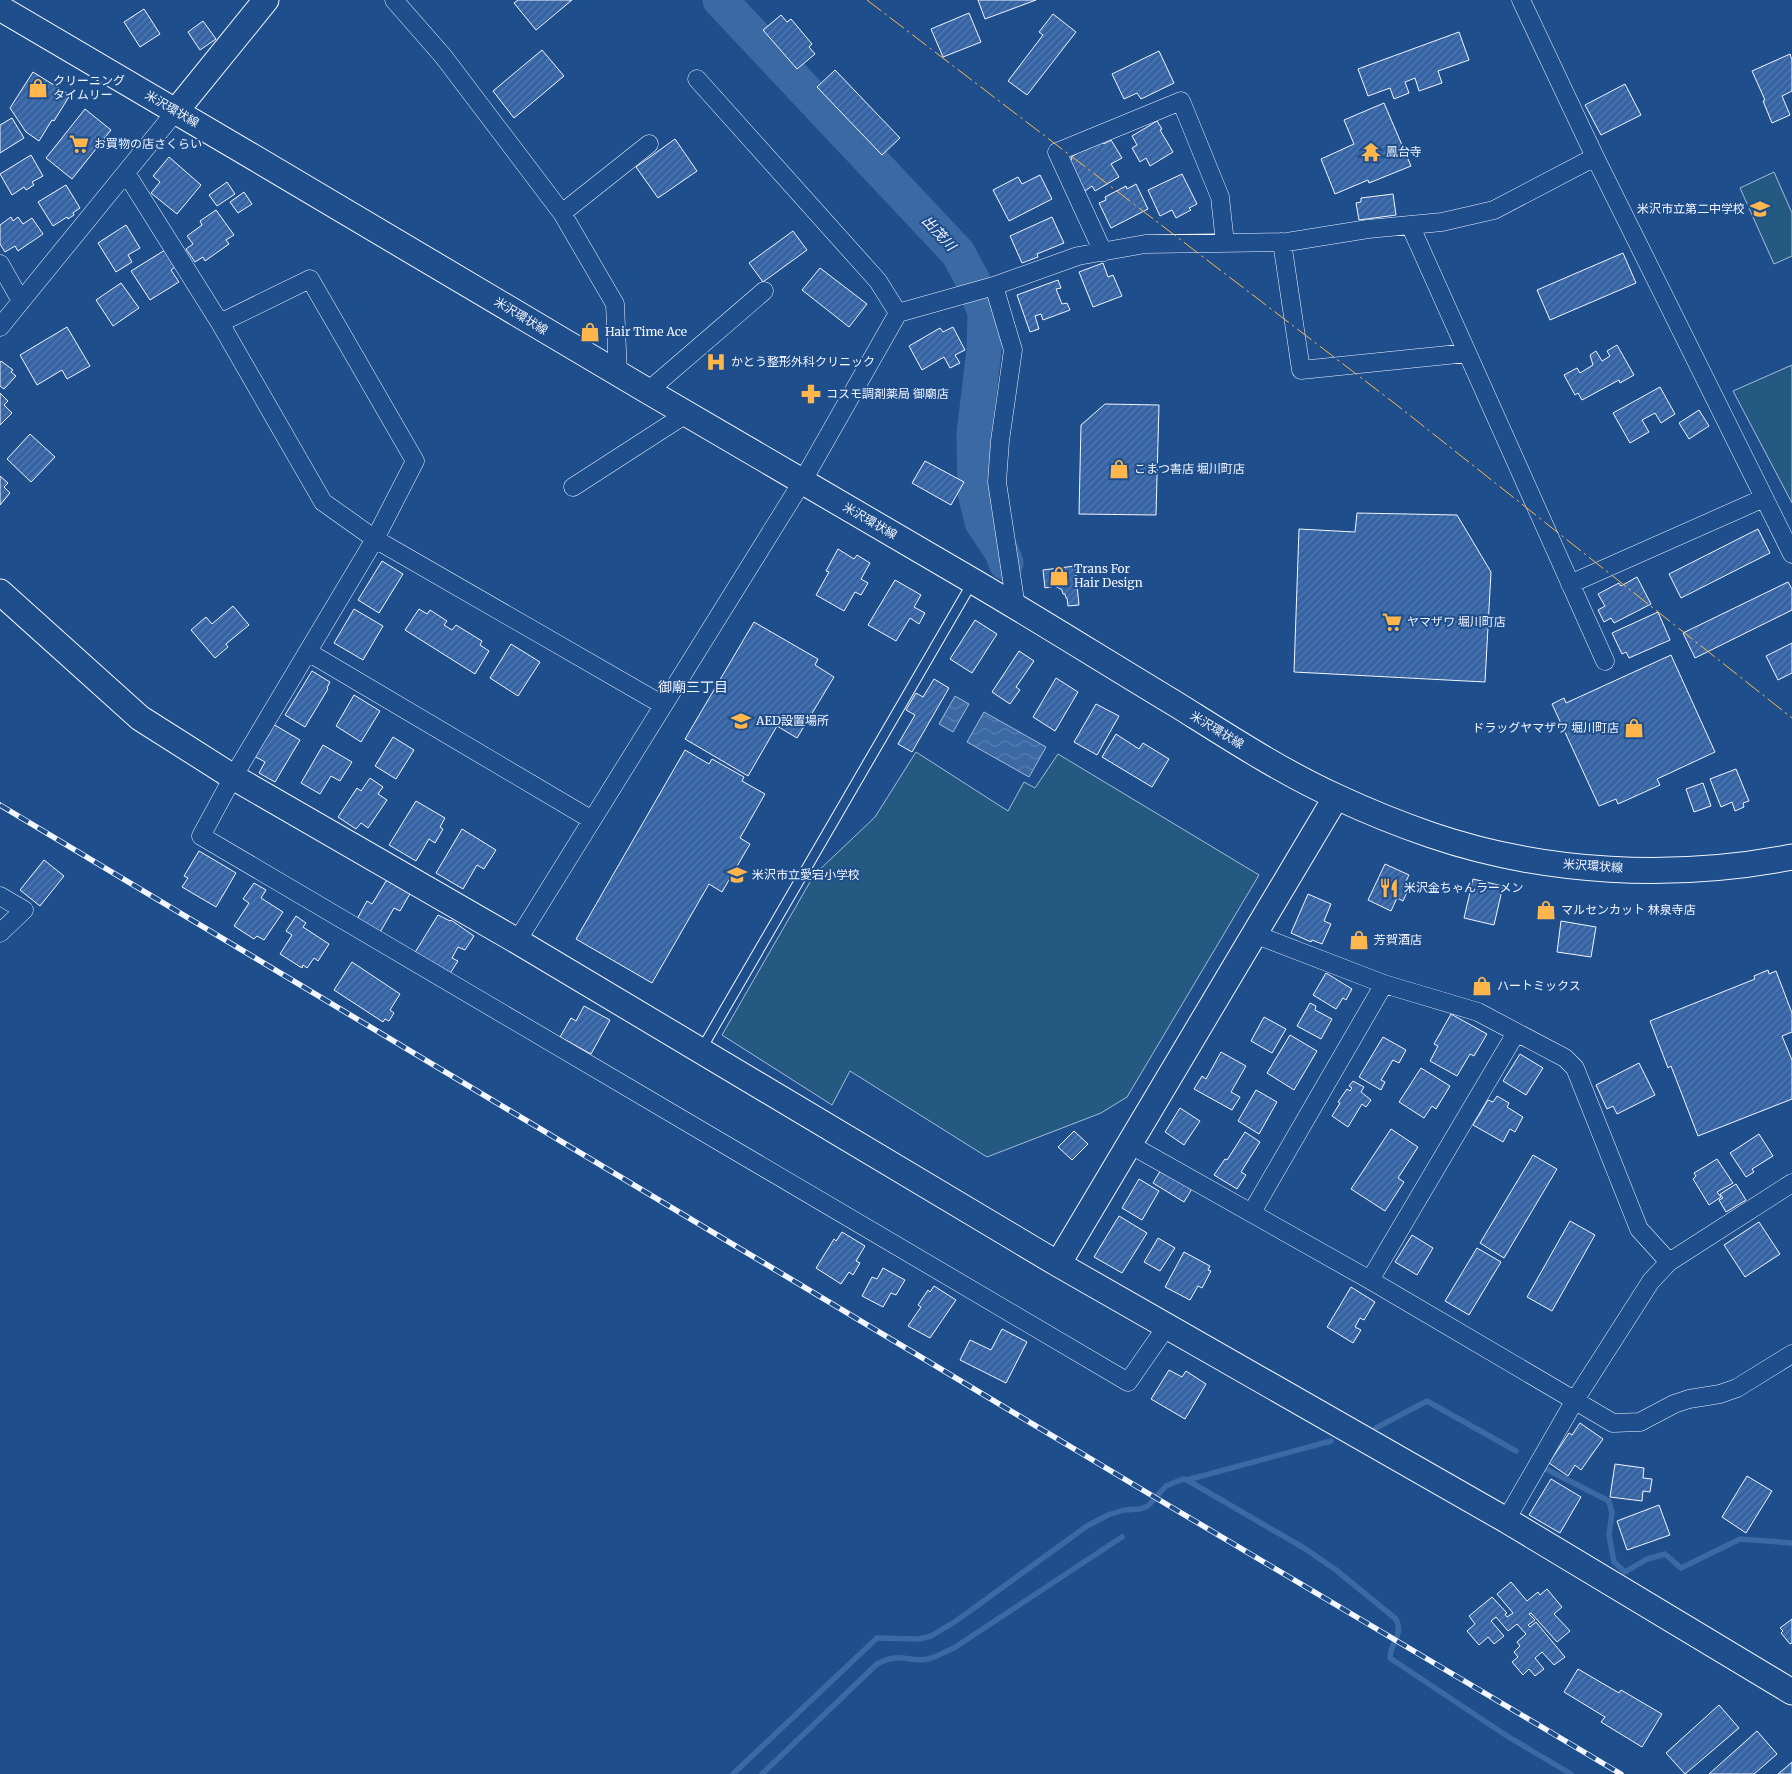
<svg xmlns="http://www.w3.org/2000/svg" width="1792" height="1774" font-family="Merriweather,'Noto Sans JP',serif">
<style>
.pitch{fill:#245a82;stroke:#a8bbd7}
.water{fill:url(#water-waves);stroke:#a8bbd7}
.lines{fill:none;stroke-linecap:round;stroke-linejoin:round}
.stream{stroke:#3b69a3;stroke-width:5.5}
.river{stroke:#3b69a3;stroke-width:35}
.building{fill:url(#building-hatch);stroke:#f2f6ff}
.lane-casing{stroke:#f2f6ff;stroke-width:11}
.street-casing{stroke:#f2f6ff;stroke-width:19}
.secondary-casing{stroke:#f2f6ff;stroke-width:27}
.lane{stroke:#1f4e8c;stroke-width:9}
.street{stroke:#1f4e8c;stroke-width:18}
.secondary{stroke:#1f4e8c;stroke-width:25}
.rail-casing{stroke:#f2f6ff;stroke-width:5.5}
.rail{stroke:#1f4e8c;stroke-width:4;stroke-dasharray:11;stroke-linecap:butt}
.power{stroke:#ffb74d;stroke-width:1;stroke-dasharray:18 4 2.5 4;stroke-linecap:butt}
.labels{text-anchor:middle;stroke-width:4;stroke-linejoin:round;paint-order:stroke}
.poi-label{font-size:12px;fill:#f2f6ff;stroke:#1f4e8c;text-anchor:start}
.street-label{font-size:12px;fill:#f2f6ff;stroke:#1f4e8c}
.water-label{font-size:14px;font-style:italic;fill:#f2f6ff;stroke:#1f4e8c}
.neighbourhood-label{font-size:14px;fill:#f2f6ff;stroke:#1f4e8c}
</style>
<defs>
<pattern id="water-waves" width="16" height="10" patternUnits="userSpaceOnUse" patternTransform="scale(1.25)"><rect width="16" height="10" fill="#3b69a3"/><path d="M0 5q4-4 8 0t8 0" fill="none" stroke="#587fb1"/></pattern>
<pattern id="building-hatch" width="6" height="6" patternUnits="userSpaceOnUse" patternTransform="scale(1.25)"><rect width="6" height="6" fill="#3563a3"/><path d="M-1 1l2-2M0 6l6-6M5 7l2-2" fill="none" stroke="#537ab1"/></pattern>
</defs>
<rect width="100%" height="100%" fill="#1f4e8c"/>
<!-- pitch -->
<path class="pitch" d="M1774 172 1792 213V256L1774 264 1740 188Z
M1792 365V503L1733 391Z
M916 752 1008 811 1024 782 1035 788 1058 754 1259 875 1127 1097 1101 1113 987 1157 850 1071 832 1105 722 1035 814 875 875 817Z"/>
<!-- water -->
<path class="water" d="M955 696 969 704 953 732 939 724Z
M984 712 1046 747 1029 777 967 742Z"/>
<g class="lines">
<!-- stream -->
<path class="stream" d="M1376 1428 1427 1401 1516 1451
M1546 1469 1609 1501 1612 1513 1609 1535 1614 1562 1625 1572 1647 1559 1665 1554 1681 1568 1740 1539 1792 1543
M1187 1480 1304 1548 1336 1570 1396 1619C1404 1636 1390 1642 1390 1658L1507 1736 1571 1774
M733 1774 877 1638 919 1639 931 1636 956 1621 1087 1526 1108 1515 1124 1510 1140 1509 1148 1506 1166 1486 1183 1479 1187 1480 1331 1441
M762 1774 877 1664C900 1651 909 1663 928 1659 937 1657 946 1651 954 1648L1122 1537"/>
<!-- river -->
<path class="river" d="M720 0 958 253 973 281 985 313 984 350 974 434 975 493 982 522 1002 552 1006 563"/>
</g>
<!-- building -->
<path class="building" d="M518 0H572L536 30 514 3Z
M978 0H1036L985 19Z
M144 9 160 34 140 47 124 22Z
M969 13 981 42 943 57 931 29Z
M1053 14 1076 32 1027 95 1008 81 1043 35 1039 32Z
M781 15 787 22 791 19 812 44 809 47 815 54 797 69 763 30Z
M203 21 216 39 200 50 188 32Z
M1459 32 1469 60 1438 71 1442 83 1419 91 1415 78 1405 82 1409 93 1394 99 1390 88 1368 96 1358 69Z
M542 50 564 76 514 118 493 91Z
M1159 51 1174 83 1141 99 1137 93 1124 99 1112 74Z
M1790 54 1792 60V91L1782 96 1790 115 1772 123 1763 101 1765 100 1752 71Z
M835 70 900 138 882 155 817 87Z
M33 72 70 95 54 121 52 120 39 141 26 132 10 108Z
M1625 84 1641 115 1601 135 1585 105Z
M1384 103 1411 166 1369 183 1368 180 1335 194 1321 159 1354 144 1344 120Z
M85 109 111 130 72 179 46 158Z
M12 118 24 138 0 153V125Z
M1157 121 1162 129 1160 130 1173 152 1150 166 1146 158 1140 162 1132 148 1137 145 1132 136Z
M675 139 697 171 658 198 636 167Z
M1101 139 1104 144 1111 140 1122 158 1111 164 1119 177 1095 191 1092 186 1085 191 1068 161 1072 159 1071 157Z
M31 155 43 176 32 182 34 185 26 190 24 187 12 195 0 174Z
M169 157 201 185 177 214 151 193 160 182 153 176Z
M1182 174 1197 204 1189 208 1191 210 1176 218 1172 210 1160 216 1148 190Z
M1040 175 1052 199 1009 221 993 190 1018 177 1022 184Z
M227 182 235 194 217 206 209 195Z
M1136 184 1148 209 1111 228 1099 203 1106 200 1105 197 1126 186 1127 189Z
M66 185 80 208 73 213 74 215 68 219 67 217 53 226 38 202Z
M244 192 252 204 238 213 230 202Z
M1393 194 1396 215 1359 220 1356 203 1361 202V198Z
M216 210 234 235 226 240 229 244 205 261 203 257 195 262 186 249 193 244 187 236 202 225 200 221Z
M11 217 13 221 18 217 23 224 32 218 43 234 18 251 15 246 5 252 0 244V225Z
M1052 217 1064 243 1037 254 1038 257 1022 263 1010 236Z
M126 225 140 248 128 255 132 262 116 272 98 243Z
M793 231 807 250 763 282 749 263Z
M165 250 176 266 171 270 179 282 150 300 131 271Z
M1623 253 1636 283 1550 320 1537 290Z
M1103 263 1108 277 1113 275 1122 296 1093 307 1079 272Z
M820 268 867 304 849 327 802 290Z
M1058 280 1061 288 1056 289 1062 304 1067 303 1070 310 1043 320 1041 314 1035 316 1039 329 1030 332 1017 295Z
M121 283 139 308 113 326 96 300Z
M67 327 90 366 67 379 62 370 37 385 20 355Z
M953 327 965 350 955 355 960 363 950 368 944 357 922 370 909 346 940 328 943 332Z
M1617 345 1634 375 1620 383 1619 380 1582 400 1578 393 1575 395 1564 375 1577 368 1580 373 1593 365 1590 355 1596 351 1602 361 1610 356 1607 351Z
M1 361 13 370 11 372 16 376 4 389 0 386V363Z
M1660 387 1675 414 1661 423 1655 413 1642 420 1649 432 1630 443 1613 413Z
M0 393 8 401 4 405 12 413 0 425Z
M1105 404 1159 405 1156 515 1079 514 1081 425Z
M1699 410 1709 426 1689 439 1679 423Z
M30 434 55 457 31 482 7 459Z
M925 461 964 482 951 505 912 483Z
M0 476 8 483 4 487 10 493 0 505Z
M1357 513 1457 515 1491 572 1485 682 1294 672 1299 529 1355 532Z
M1758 529 1770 553 1681 598 1669 574Z
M838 549 854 559 857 555 870 563 861 579 868 583 861 595 855 592 844 611 816 595 829 572 826 571Z
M382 561 403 574 379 613 358 600Z
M1075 566 1079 605 1068 606 1067 598H1066L1065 594H1063L1062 590 1055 586 1045 588 1043 570Z
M1637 577 1651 604 1614 623 1611 618 1604 622 1598 610 1605 606 1598 594 1619 583 1621 586Z
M895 580 921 595 914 607 925 613 919 624 910 618 896 641 868 625Z
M1788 582 1792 589V610L1695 658 1683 633Z
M233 606 249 625 226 644 228 647 215 658 191 630 206 617 212 624Z
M354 609 383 626 363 660 334 643Z
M419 609 427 614 430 610 447 621 444 625 452 630 456 625 482 641 480 645 489 651 475 674 405 630Z
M1658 612 1670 640 1629 658 1626 652 1622 654 1612 633Z
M975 620 997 634 972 673 950 659Z
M754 622 818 659 815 665 834 677 797 738 777 726 748 776 685 739Z
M1792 643V673L1778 680 1766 656Z
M511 644 540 662 518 696 490 678Z
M1019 651 1034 661 1016 687 1020 690 1010 704 992 692Z
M1671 655 1715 752 1657 779 1660 785 1618 804 1616 799 1599 806 1552 704 1564 698 1566 703Z
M312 671 330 682 327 688 328 689 305 727 285 715Z
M1056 678 1078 692 1055 731 1033 717Z
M934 679 949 688 912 752 898 744 915 715 906 710 916 693 923 697Z
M354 695 380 711 361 742 336 726Z
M1096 704 1119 716 1097 755 1074 742Z
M273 724 300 740 275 782 259 773 265 762 254 756Z
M1116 734 1139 749 1143 743 1169 759 1152 787 1102 757Z
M393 737 414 750 396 779 375 766Z
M323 745 352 762 340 781 331 776 320 794 301 783Z
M685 750 709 764 712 759 744 777 742 781 765 794 740 838 750 844 722 892 709 884 652 983 576 939Z
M1736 769 1749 801 1743 803 1744 807 1735 811 1732 802 1721 807 1710 779Z
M370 778 383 787 378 794 387 800 368 828 361 823 356 829 338 817 357 788 361 791Z
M1703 783 1711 806 1694 812 1686 789Z
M416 801 445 818 440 827 443 829 435 843 429 839 416 861 389 845Z
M462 829 496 850 484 869 477 865 463 889 436 873Z
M199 851 236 873 216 907 182 887 188 878 184 876Z
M44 860 64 876 40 906 20 890Z
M1385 864 1409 875 1403 887 1408 890 1403 901 1397 898 1391 911 1368 900Z
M388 878 411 892 400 911 394 908 379 934 356 921 367 901 372 904Z
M1473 879 1503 886 1494 925 1464 918Z
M254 883 266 890 261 898 283 912 264 940 257 936 254 939 234 926 249 903 243 899Z
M1308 894 1331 904 1324 921 1331 924 1322 944 1312 940 1311 942 1291 933Z
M438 915 450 921 451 920 474 936 465 950 458 947 452 958 458 961 449 975 414 954Z
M296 916 306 923 303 927 329 944 318 961 314 958 307 968 303 965 302 968 280 954 292 935 286 931Z
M1561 921 1596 927 1591 957 1557 952Z
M352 962 400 994 390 1010 394 1013 389 1021 385 1019 383 1022 334 990Z
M1768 970 1769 974 1776 971 1792 1013V1032L1782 1036 1792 1060V1099L1698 1136 1671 1066 1668 1068 1650 1021 1755 979 1754 976Z
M1326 973 1352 989 1346 1000 1343 998 1336 1009 1313 995Z
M1310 1003 1316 1006 1315 1010 1332 1019 1321 1039 1297 1026Z
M584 1006 610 1020 591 1054 560 1037 571 1018 576 1021Z
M1451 1014 1487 1034 1474 1056 1470 1054 1457 1076 1430 1061 1438 1046 1434 1044Z
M1264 1017 1286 1029 1272 1053 1251 1041Z
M1290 1035 1317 1051 1294 1090 1267 1073Z
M1383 1037 1406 1050 1399 1063 1393 1060 1381 1080 1385 1082 1381 1090 1359 1077Z
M1221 1052 1246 1066 1231 1092 1240 1097 1232 1110 1194 1089 1202 1076 1206 1079Z
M1520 1054 1543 1068 1526 1095 1503 1081Z
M1639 1063 1655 1095 1617 1114 1613 1106 1607 1109 1596 1085Z
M1421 1068 1450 1086 1436 1109 1432 1106 1424 1118 1399 1102Z
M1353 1081 1364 1087 1361 1092 1371 1100 1366 1107 1362 1104 1348 1127 1332 1116 1340 1103 1338 1102 1347 1089 1350 1091 1352 1088 1349 1086Z
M1256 1090 1277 1102 1259 1134 1238 1121Z
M1497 1096 1509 1103 1507 1107 1523 1117 1515 1132 1510 1129 1503 1142 1473 1125 1488 1100 1493 1102Z
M1180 1108 1200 1121 1184 1145 1165 1132Z
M1391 1129 1418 1147 1398 1178 1404 1182 1385 1211 1351 1189Z
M1074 1131 1088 1144 1072 1160 1058 1147Z
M1245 1132 1260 1142 1241 1172 1246 1175 1237 1189 1214 1175 1225 1159 1227 1160Z
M1759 1134 1773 1156 1752 1169 1754 1172 1746 1177 1730 1153Z
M1533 1155 1557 1169 1504 1258 1480 1243Z
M1717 1159 1733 1183 1717 1192 1721 1197 1709 1205 1693 1179 1696 1176 1694 1173Z
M1162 1168 1193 1187 1184 1202 1153 1183Z
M1139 1179 1159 1191 1142 1220 1122 1208Z
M1736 1184 1746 1200 1726 1212 1719 1200 1723 1198 1720 1194Z
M1119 1216 1147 1233 1122 1273 1094 1257Z
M1570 1221 1595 1235 1552 1311 1527 1297Z
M1759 1222 1780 1254 1745 1277 1724 1245Z
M842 1232 865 1246 856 1261 860 1263 853 1275 849 1272 841 1284 816 1268 834 1239 836 1241Z
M1412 1235 1433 1248 1417 1275 1395 1262Z
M1158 1238 1175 1248 1160 1271 1144 1262Z
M1477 1248 1501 1262 1469 1315 1445 1301Z
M1184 1252 1210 1266 1208 1270 1211 1271 1202 1288 1198 1286 1190 1300 1165 1287Z
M883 1268 905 1280 896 1295 891 1293 883 1307 862 1296 872 1277 877 1279Z
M934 1286 956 1300 930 1338 908 1326 921 1307 918 1305 928 1290 930 1292Z
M1351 1287 1375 1302 1364 1320 1360 1318 1355 1327 1361 1330 1353 1343 1327 1327Z
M1002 1329 1027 1342 1006 1383 960 1360 970 1340 991 1350Z
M1169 1370 1182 1377 1186 1371 1206 1384 1185 1419 1151 1399Z
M1580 1423 1603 1439 1581 1470 1575 1465 1568 1476 1549 1463 1569 1433 1572 1435Z
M1615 1464 1644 1468 1643 1478 1652 1479 1650 1492 1643 1491 1642 1501 1610 1497Z
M1747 1476 1772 1491 1746 1533 1722 1517Z
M1551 1479 1581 1497 1560 1533 1529 1515Z
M1659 1505 1670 1535 1627 1550 1617 1521Z
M1511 1582 1527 1601 1538 1592 1540 1595 1547 1589 1562 1607 1554 1614 1570 1631 1557 1642 1531 1613 1529 1614 1535 1620 1528 1625 1530 1627 1536 1622 1565 1657 1554 1665 1542 1652 1535 1658 1544 1669 1535 1676 1529 1669 1523 1675 1512 1662 1518 1657 1514 1652 1520 1646 1517 1642 1526 1634 1517 1624 1508 1631 1496 1617 1491 1621 1504 1636 1494 1644 1488 1637 1479 1645 1467 1631 1475 1624 1469 1616 1492 1597 1507 1613 1505 1614 1507 1617 1513 1613 1497 1594Z
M1792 1619V1643L1790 1644 1781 1633 1783 1631 1780 1628Z
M1578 1669 1619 1693 1621 1690 1662 1714 1642 1747 1601 1722 1605 1717 1564 1692Z
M1719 1705 1739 1728 1685 1774 1666 1753Z
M1757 1731 1777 1754 1754 1774H1709Z
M1792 1762V1774H1778Z"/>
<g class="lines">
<defs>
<path id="lane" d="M701 1050 972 583"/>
<path id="street" d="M394 0 443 56 562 213 615 304 618 374
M1521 0 1595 157 1792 554
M126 173 220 323 323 502 375 539 663 705
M562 213 649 144
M1410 225 1605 661
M1282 242 1301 370 1467 353
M1103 252 1057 152 1181 101 1220 197 1225 243
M0 264 21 301
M994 286 1013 350 1000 441 997 482 1016 607
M898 313 994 286 1078 256 1145 244 1287 242 1368 229 1442 222 1494 210 1595 157
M220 323 310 279 415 461 375 539 233 777 201 836 1128 1382 1167 1326
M0 327 176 111
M648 391 764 291
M573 487 686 414
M1570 584 1764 498
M308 652 592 820
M0 896 24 910 0 933
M1254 934 1384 984 1478 1012 1565 1058 1575 1068 1639 1229 1669 1262
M517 941 802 482 898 313 878 281 697 79
M1129 1144 1370 1280 1613 1423 1640 1422 1674 1404 1689 1399 1720 1394 1737 1388 1792 1354
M1252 1212 1384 984
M1370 1280 1516 1033
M1506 1520 1575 1400 1651 1281 1669 1262 1792 1183"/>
<path id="secondary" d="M0 8C216 134 431 263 646 390 754 454 863 516 971 580 1041 621 1109 664 1179 706 1230 738 1282 772 1337 797 1367 811 1399 824 1431 835 1545 874 1674 880 1792 857
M176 111 266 0
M0 592 140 718 233 777 517 941 1058 1264 1506 1520 1792 1692
M1058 1264 1336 797"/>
</defs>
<!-- lane casing -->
<use href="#lane" class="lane-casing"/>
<!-- street casing -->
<use href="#street" class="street-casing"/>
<!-- secondary casing -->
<use href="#secondary" class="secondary-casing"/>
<!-- lane -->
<use href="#lane" class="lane"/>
<!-- street -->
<use href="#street" class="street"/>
<!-- secondary -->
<use href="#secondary" class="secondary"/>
<defs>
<path id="rail" d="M0 805 1151 1495 1621 1774"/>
</defs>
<!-- rail casing -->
<use href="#rail" class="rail-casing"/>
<!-- rail -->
<use href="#rail" class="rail"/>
<!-- power -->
<path class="power" d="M867 0 1398 406 1792 718"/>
</g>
<!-- icons -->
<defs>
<symbol id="shop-bare" viewBox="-9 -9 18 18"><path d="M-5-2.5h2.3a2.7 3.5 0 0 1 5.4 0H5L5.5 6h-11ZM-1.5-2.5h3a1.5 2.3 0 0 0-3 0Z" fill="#ffb74d" stroke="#1f4e8c" stroke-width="2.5" paint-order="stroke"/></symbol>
<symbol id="supermarket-bare" viewBox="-9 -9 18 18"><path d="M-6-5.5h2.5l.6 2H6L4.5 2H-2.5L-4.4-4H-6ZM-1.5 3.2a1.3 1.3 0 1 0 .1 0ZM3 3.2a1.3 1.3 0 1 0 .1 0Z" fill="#ffb74d" stroke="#1f4e8c" stroke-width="2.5" paint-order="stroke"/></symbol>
<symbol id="temple-bare" viewBox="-9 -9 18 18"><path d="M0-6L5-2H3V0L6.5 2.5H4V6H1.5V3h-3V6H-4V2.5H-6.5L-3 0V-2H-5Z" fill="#ffb74d" stroke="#1f4e8c" stroke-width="2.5" paint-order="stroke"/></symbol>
<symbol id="school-bare" viewBox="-9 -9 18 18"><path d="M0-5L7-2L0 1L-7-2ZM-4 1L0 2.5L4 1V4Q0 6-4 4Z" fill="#ffb74d" stroke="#1f4e8c" stroke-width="2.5" paint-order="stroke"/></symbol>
<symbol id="hospital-bare" viewBox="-9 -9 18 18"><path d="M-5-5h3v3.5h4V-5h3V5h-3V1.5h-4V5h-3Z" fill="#ffb74d" stroke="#1f4e8c" stroke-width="2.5" paint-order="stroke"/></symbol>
<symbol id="pharmacy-bare" viewBox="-9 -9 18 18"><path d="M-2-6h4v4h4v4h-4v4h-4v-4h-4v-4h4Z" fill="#ffb74d" stroke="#1f4e8c" stroke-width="2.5" paint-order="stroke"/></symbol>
<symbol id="restaurant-bare" viewBox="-9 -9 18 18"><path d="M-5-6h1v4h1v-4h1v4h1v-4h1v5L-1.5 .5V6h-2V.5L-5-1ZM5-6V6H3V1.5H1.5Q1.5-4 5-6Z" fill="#ffb74d" stroke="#1f4e8c" stroke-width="2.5" paint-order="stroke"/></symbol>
</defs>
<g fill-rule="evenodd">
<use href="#shop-bare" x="24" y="74" width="28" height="28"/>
<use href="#supermarket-bare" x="65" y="130" width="28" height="28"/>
<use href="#temple-bare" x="1357" y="138" width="28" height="28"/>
<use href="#school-bare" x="1746" y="195" width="28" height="28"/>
<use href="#shop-bare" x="576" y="318" width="28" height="28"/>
<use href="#hospital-bare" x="702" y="348" width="28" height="28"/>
<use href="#pharmacy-bare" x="797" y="380" width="28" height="28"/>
<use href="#shop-bare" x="1105" y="455" width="28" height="28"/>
<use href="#shop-bare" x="1045" y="562" width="28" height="28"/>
<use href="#supermarket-bare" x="1378" y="608" width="28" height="28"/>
<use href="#school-bare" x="727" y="707" width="28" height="28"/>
<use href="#shop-bare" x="1620" y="714" width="28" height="28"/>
<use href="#school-bare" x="723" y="861" width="28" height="28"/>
<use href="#restaurant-bare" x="1375" y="874" width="28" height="28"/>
<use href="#shop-bare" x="1532" y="896" width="28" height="28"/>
<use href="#shop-bare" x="1345" y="926" width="28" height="28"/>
<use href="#shop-bare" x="1468" y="972" width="28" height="28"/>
</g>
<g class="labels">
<!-- poi labels -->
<g class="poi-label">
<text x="53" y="85">クリーニング<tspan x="53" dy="14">タイムリー</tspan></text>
<text x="94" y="148">お買物の店さくらい</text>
<text x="1386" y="156">鳳台寺</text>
<text x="1745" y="213" text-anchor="end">米沢市立第二中学校</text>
<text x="605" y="336">Hair Time Ace</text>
<text x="731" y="366">かとう整形外科クリニック</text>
<text x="826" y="398">コスモ調剤薬局 御廟店</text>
<text x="1134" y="473">こまつ書店 堀川町店</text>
<text x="1074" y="573">Trans For<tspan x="1074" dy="14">Hair Design</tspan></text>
<text x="1407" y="626">ヤマザワ 堀川町店</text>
<text x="756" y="725">AED設置場所</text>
<text x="1619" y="732" text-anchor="end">ドラッグヤマザワ 堀川町店</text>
<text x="752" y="879">米沢市立愛宕小学校</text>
<text x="1404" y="892">米沢金ちゃんラーメン</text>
<text x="1561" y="914">マルセンカット 林泉寺店</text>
<text x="1374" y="944">芳賀酒店</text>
<text x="1497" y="990">ハートミックス</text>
</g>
<!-- street labels -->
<g class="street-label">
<text transform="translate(172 109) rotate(30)" y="4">米沢環状線</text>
<text transform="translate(521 316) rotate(31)" y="4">米沢環状線</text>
<text transform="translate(870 521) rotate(30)" y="4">米沢環状線</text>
<text transform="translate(1217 730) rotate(31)" y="4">米沢環状線</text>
<text transform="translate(1593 866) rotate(4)" y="4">米沢環状線</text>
</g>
<!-- water labels -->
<g class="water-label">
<text transform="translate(939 233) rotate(47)" y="5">出茂川</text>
</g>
<!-- neighbourhood labels -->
<g class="neighbourhood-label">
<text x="693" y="692">御廟三丁目</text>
</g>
</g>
</svg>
